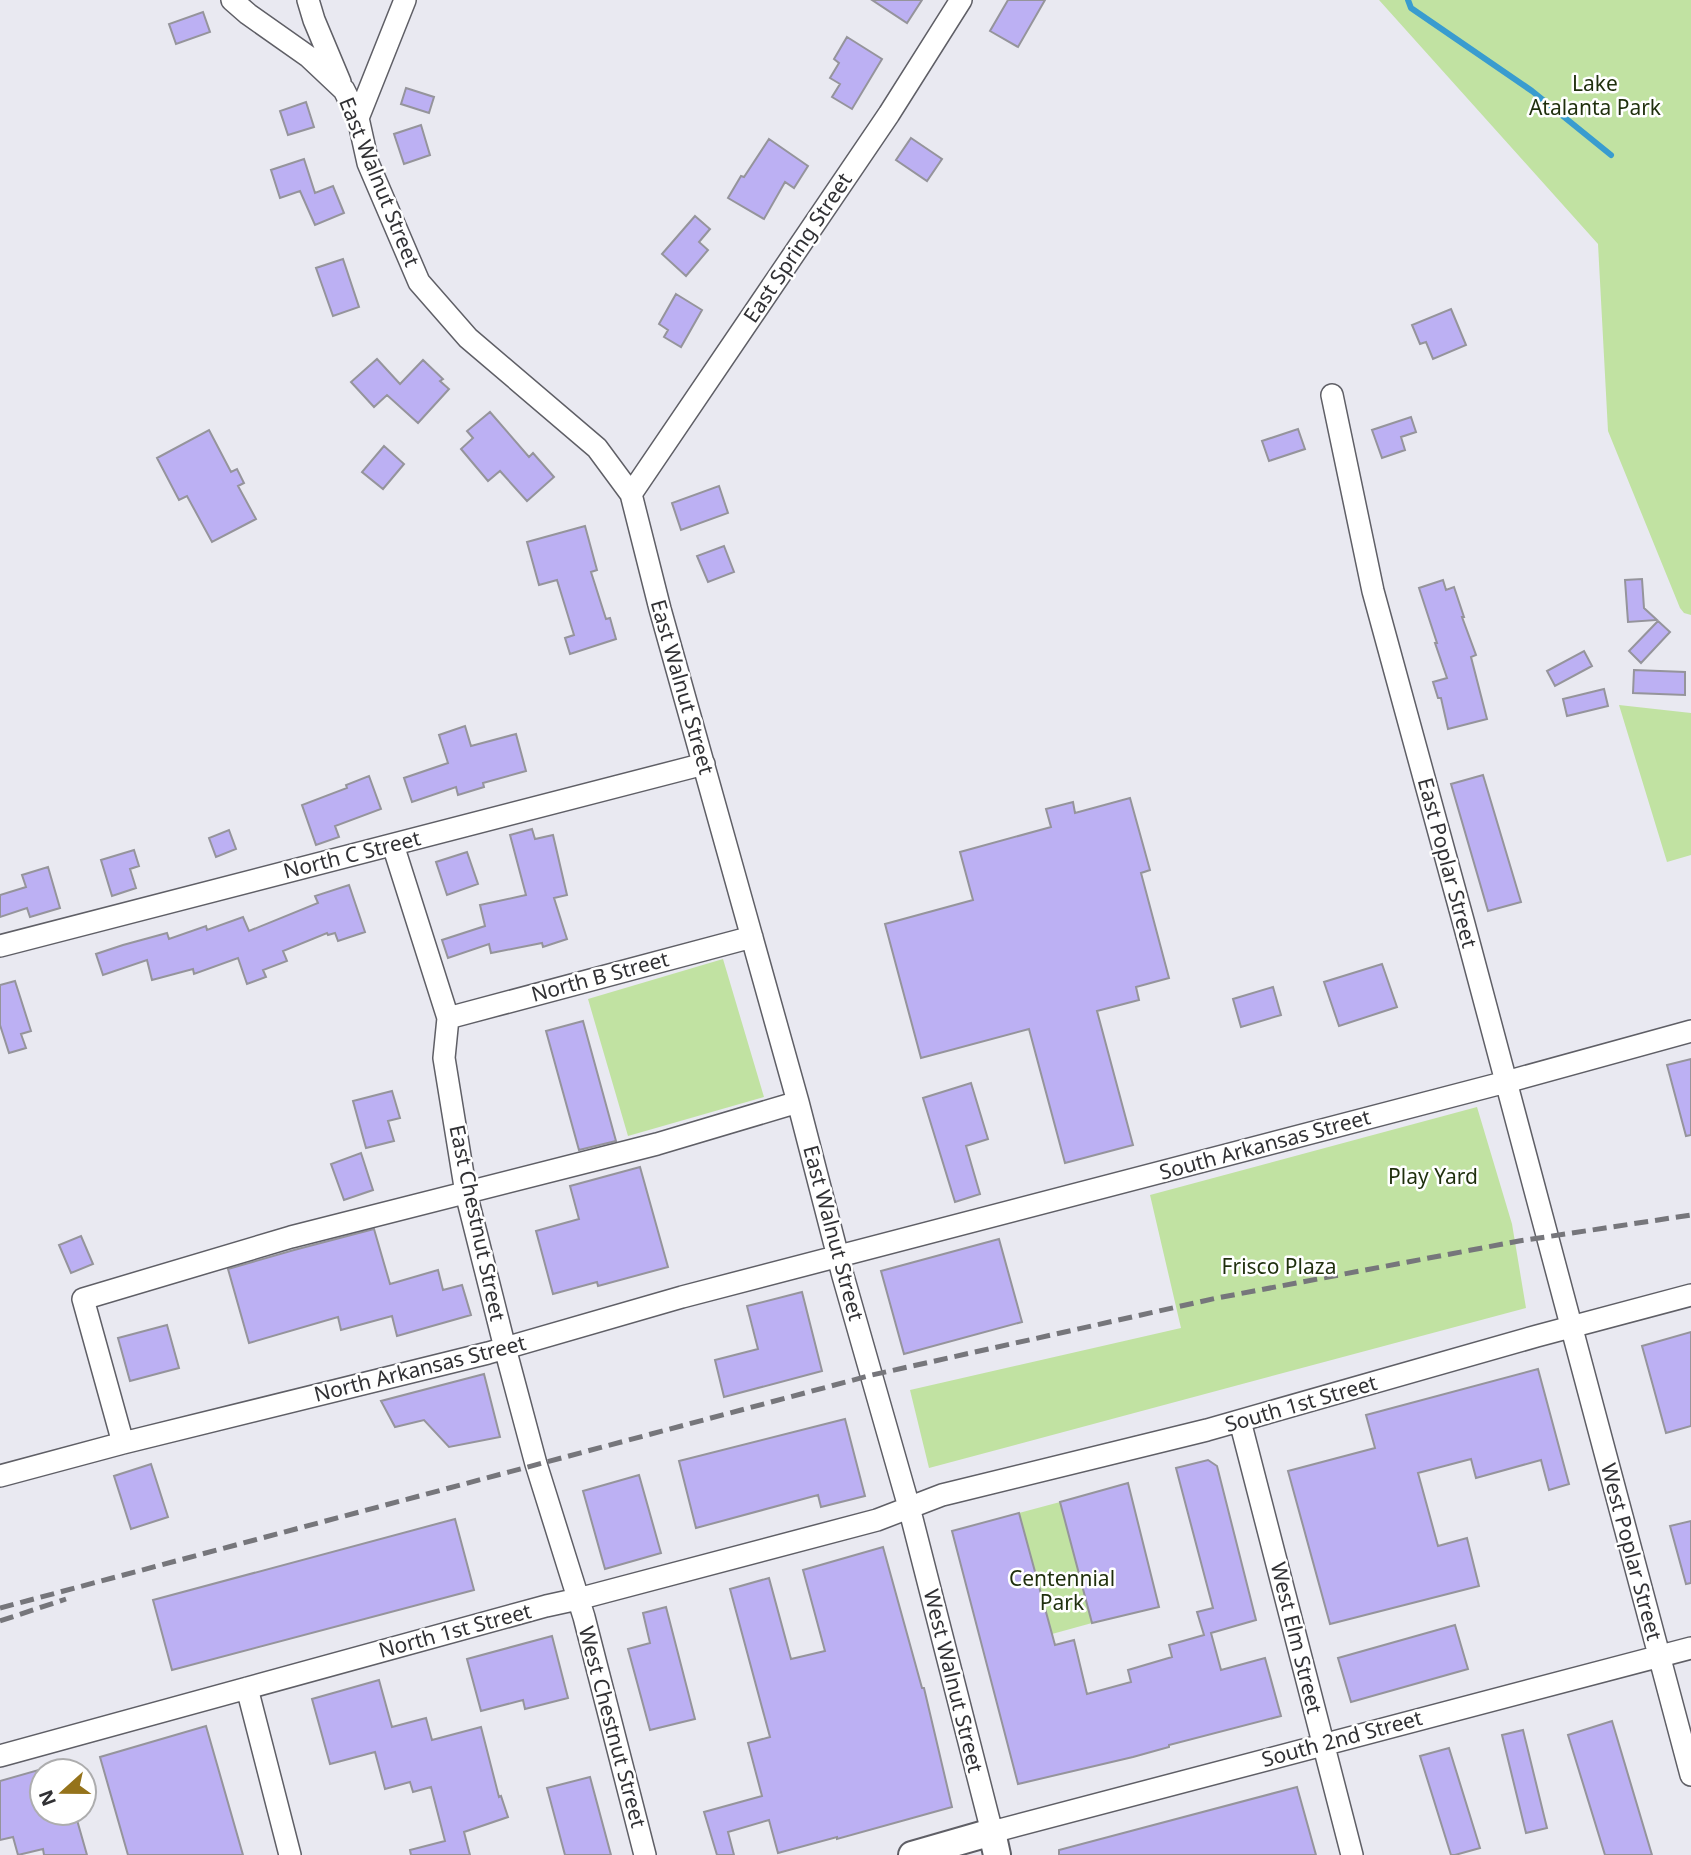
<svg xmlns="http://www.w3.org/2000/svg" width="1691" height="1855" font-family="'Noto Sans',sans-serif">
<style>
.green{fill:#c1e2a2}
.lines{fill:none;stroke-linecap:round;stroke-linejoin:round}
.stream{stroke:#399ccf;stroke-width:6}
.building{fill:#bcb0f3;stroke:#95949b;stroke-width:2}
.minor-casing{stroke:#5f5f66;stroke-width:24}
.major-casing{stroke:#5f5f66;stroke-width:30}
.minor{stroke:#fff;stroke-width:21}
.major{stroke:#fff;stroke-width:26}
.rail{stroke:#76767b;stroke-width:5;stroke-dasharray:14 7;stroke-linecap:butt}
.labels{text-anchor:middle;stroke-width:5;stroke-linejoin:round;paint-order:stroke}
.park-label{font-size:21px;fill:#1f2f0d;stroke:#fff}
.street-label{font-size:21px;fill:#313134;stroke:#fff}
</style>
<rect width="100%" height="100%" fill="#e9e9f1"/>
<!-- green -->
<path class="green" d="M1379 0H1691V615L1684 613 1680 608 1608 431 1598 244Z
M1619 705 1691 713V855L1667 862Z
M723 959 764 1097 628 1136 588 999Z
M1477 1107 1512 1224 1526 1308 929 1468 910 1390 1181 1328 1150 1195Z
M1060 1502 1092 1623 1052 1634 1019 1513Z"/>
<g class="lines">
<!-- stream -->
<path class="stream" d="M1408 0 1411 8 1532 91 1611 155"/>
</g>
<!-- building -->
<path class="building" d="M872 0H922L907 23Z
M1008 0H1045L1018 47 990 31Z
M203 12 210 32 176 44 169 24Z
M847 37 882 59 852 109 832 97 840 84 830 78 839 63 834 59Z
M406 88 434 97 429 113 401 104Z
M306 102 314 127 288 135 280 111Z
M421 125 430 155 404 164 394 134Z
M911 138 942 159 927 181 896 160Z
M769 139 808 166 794 188 785 182 764 219 728 198 741 176 744 177Z
M304 159 315 193 333 186 344 213 315 225 300 191 280 198 271 170Z
M695 216 710 229 699 242 708 250 686 276 662 254Z
M343 259 359 307 333 316 316 268Z
M676 294 702 310 681 347 664 337 668 330 659 324Z
M1451 309 1466 345 1433 359 1426 342 1420 344 1412 325Z
M377 359 400 384 423 360 443 379 440 381 449 389 418 423 387 395 374 407 351 382Z
M490 412 529 457 533 453 554 477 527 501 500 471 488 481 461 449 473 438 467 431Z
M1411 417 1416 432 1401 437 1405 450 1382 458 1372 430Z
M1298 429 1305 449 1269 461 1262 441Z
M209 430 231 472 237 469 244 483 238 486 256 519 212 542 187 496 179 500 157 458Z
M384 446 404 464 383 489 362 472Z
M719 486 728 513 681 530 672 503Z
M585 526 597 570 591 572 606 619 610 618 616 639 570 654 565 638 574 635 557 580 539 585 527 542Z
M724 546 734 572 708 582 697 556Z
M1642 579 1644 608 1657 620 1628 622 1625 580Z
M1443 580 1446 590 1454 587 1464 617H1462L1476 655 1471 657 1487 719 1448 729 1441 698H1438L1433 682 1447 678 1435 643H1437L1419 588Z
M1658 621 1670 632 1641 663 1629 651Z
M1584 651 1592 666 1555 686 1547 671Z
M1634 670 1685 672V695L1633 693Z
M1604 689 1608 706 1567 716 1563 699Z
M465 726 471 746 516 734 526 771 483 783 484 787 458 795 456 787 412 802 404 778 448 763 439 735Z
M1483 775 1521 902 1488 911 1451 784Z
M369 776 381 809 335 826 339 837 316 845 302 805 347 788 346 785Z
M1130 798 1150 870 1141 873 1169 978 1136 987 1139 1000 1097 1011 1133 1145 1065 1163 1029 1029 921 1058 885 924 973 900 960 852 1051 827 1046 809 1073 802 1075 813Z
M532 829 535 839 553 835 567 895 554 898 567 939 543 947 542 943 491 953 489 944 448 958 442 940 485 926 480 905 526 895 510 835Z
M229 830 236 849 216 857 209 838Z
M134 850 139 866 130 869 136 888 112 896 101 860Z
M467 852 478 884 447 895 436 862Z
M48 867 60 908 30 917 27 908 0 917V895L26 887 22 875Z
M349 885 365 932 338 941 335 933 328 935 327 933 283 951 287 961 263 970 266 977 247 984 238 958 194 974 193 969 152 980 147 960 103 975 96 954 123 945 167 933 169 939 206 926 207 930 243 917 249 931 318 903 315 896Z
M1382 964 1397 1007 1339 1026 1324 982Z
M15 981 31 1031 21 1034 26 1048 9 1053 0 1025V985Z
M1273 987 1281 1015 1241 1027 1233 999Z
M583 1021 616 1141 579 1150 546 1031Z
M1691 1059V1135L1686 1136 1667 1065Z
M971 1083 988 1139 966 1146 980 1194 955 1202 923 1098Z
M392 1091 400 1118 388 1121 394 1141 366 1148 353 1101Z
M361 1153 373 1190 344 1200 331 1164Z
M640 1167 668 1267 598 1286 597 1282 553 1294 536 1231 579 1219 570 1186Z
M374 1229 390 1284 438 1270 443 1290 462 1285 471 1315 397 1336 392 1316 341 1330 338 1317 249 1343 228 1269 294 1250Z
M81 1236 93 1264 71 1273 59 1245Z
M999 1239 1022 1322 904 1354 881 1271Z
M802 1292 822 1371 724 1397 715 1360 758 1349 747 1306Z
M167 1325 179 1368 130 1381 118 1338Z
M1691 1332V1426L1666 1433 1642 1346Z
M1538 1369 1569 1484 1549 1490 1541 1460 1476 1478 1471 1459 1418 1473 1438 1546 1467 1538 1479 1586 1330 1624 1288 1471 1375 1448 1366 1415Z
M484 1374 500 1437 449 1447 424 1420 395 1427 381 1401Z
M845 1419 865 1496 821 1507 818 1495 696 1528 679 1461Z
M1208 1460 1217 1466 1256 1620 1211 1633 1221 1670 1265 1658 1281 1716 1169 1745V1747L1133 1757 1018 1784 952 1531 1019 1513 1055 1645 1074 1640 1087 1694 1131 1682 1128 1670 1172 1657 1169 1645 1204 1635 1197 1612 1213 1608 1176 1468Z
M151 1464 168 1517 131 1529 114 1476Z
M639 1475 661 1553 605 1569 583 1491Z
M1128 1483 1159 1607 1092 1623 1060 1502Z
M455 1519 474 1590 172 1670 153 1600Z
M1691 1521V1583L1686 1584 1670 1526Z
M883 1547 922 1688H924L952 1807 837 1839V1837L778 1853 769 1820 728 1832 734 1855H717L704 1812 762 1796 748 1743 770 1737 730 1589 769 1578 791 1659 825 1651 803 1570Z
M666 1607 695 1719 650 1730 628 1649 650 1643 643 1613Z
M1455 1625 1468 1669 1351 1702 1338 1658Z
M552 1636 568 1698 525 1709 523 1700 481 1711 467 1659Z
M379 1680 392 1727 426 1718 432 1740 481 1727 499 1797 501 1796 508 1817 464 1832 470 1855H411L410 1850 445 1841 431 1787 413 1792 410 1782 385 1789 375 1752 330 1764 312 1699Z
M1612 1721 1652 1855H1605L1568 1735Z
M206 1726 243 1855H128L100 1757Z
M1523 1730 1547 1828 1526 1833 1502 1735Z
M1449 1748 1480 1848 1455 1855H1451L1420 1756Z
M42 1769V1813H75L87 1855H44L43 1849 18 1855 13 1837 0 1840V1781Z
M590 1777 611 1855H565L547 1788Z
M1297 1787 1316 1855H1059V1850Z"/>
<g class="lines">
<defs>
<path id="minor" d="M232 0 248 14 309 57 344 90 358 118 368 163 419 282 468 338 597 448 631 494 660 609 798 1102 843 1276 909 1507 992 1832 1691 1648
M308 0 314 20 340 82
M358 118 405 0
M1332 395 1373 591 1464 924 1691 1775
M631 494 889 114 961 0
M393 845 448 1018 444 1058 466 1193 505 1348 536 1464 584 1617 645 1855
M0 946 704 764
M448 1018 752 937
M1240 1421 1352 1855
M123 1443 83 1299 291 1237 657 1144 798 1102
M0 1476 123 1443 488 1353 682 1297 1506 1082 1691 1031
M247 1688 290 1855
M0 1756 546 1606 578 1599 877 1520 942 1495 1207 1430 1537 1336 1691 1295"/>
<path id="major" d="M912 1855 992 1832 997 1855"/>
</defs>
<!-- minor casing -->
<use href="#minor" class="minor-casing"/>
<!-- major casing -->
<use href="#major" class="major-casing"/>
<!-- minor -->
<use href="#minor" class="minor"/>
<!-- major -->
<use href="#major" class="major"/>
<!-- rail -->
<path class="rail" d="M0 1608 872 1375 1217 1298 1519 1241 1691 1215
M0 1621 66 1599"/>
</g>
<g class="labels">
<!-- park labels -->
<g class="park-label">
<text x="1595" y="91">Lake<tspan x="1595" dy="24">Atalanta Park</tspan></text>
<text x="1433" y="1184">Play Yard</text>
<text x="1279" y="1274">Frisco Plaza</text>
<text x="1062" y="1586">Centennial<tspan x="1062" dy="24">Park</tspan></text>
</g>
<!-- street labels -->
<g class="street-label">
<text transform="translate(379 182) rotate(68)" y="7">East Walnut Street</text>
<text transform="translate(798 248) rotate(-56)" y="7">East Spring Street</text>
<text transform="translate(682 687) rotate(74)" y="7">East Walnut Street</text>
<text transform="translate(352 855) rotate(-14)" y="7">North C Street</text>
<text transform="translate(1447 863) rotate(75)" y="7">East Poplar Street</text>
<text transform="translate(600 977) rotate(-15)" y="7">North B Street</text>
<text transform="translate(1265 1145) rotate(-15)" y="7">South Arkansas Street</text>
<text transform="translate(477 1223) rotate(78)" y="7">East Chestnut Street</text>
<text transform="translate(833 1233) rotate(75)" y="7">East Walnut Street</text>
<text transform="translate(420 1369) rotate(-14)" y="7">North Arkansas Street</text>
<text transform="translate(1301 1404) rotate(-16)" y="7">South 1st Street</text>
<text transform="translate(1631 1552) rotate(75)" y="7">West Poplar Street</text>
<text transform="translate(455 1631) rotate(-15)" y="7">North 1st Street</text>
<text transform="translate(1296 1638) rotate(76)" y="7">West Elm Street</text>
<text transform="translate(953 1681) rotate(76)" y="7">West Walnut Street</text>
<text transform="translate(612 1727) rotate(75)" y="7">West Chestnut Street</text>
<text transform="translate(1342 1739) rotate(-15)" y="7">South 2nd Street</text>
</g>
</g>
<!-- north arrow -->
<g transform="translate(63 1792) rotate(249)"><circle r="33" fill="#ffffff" stroke="#adadae" stroke-width="2"/>
<path d="M0-5L12 26L0 18L-12 26Z" fill="#95731b"/>
<text y="-10" font-size="19" font-weight="bold" text-anchor="middle" fill="#313134">N</text>
</g>
</svg>
